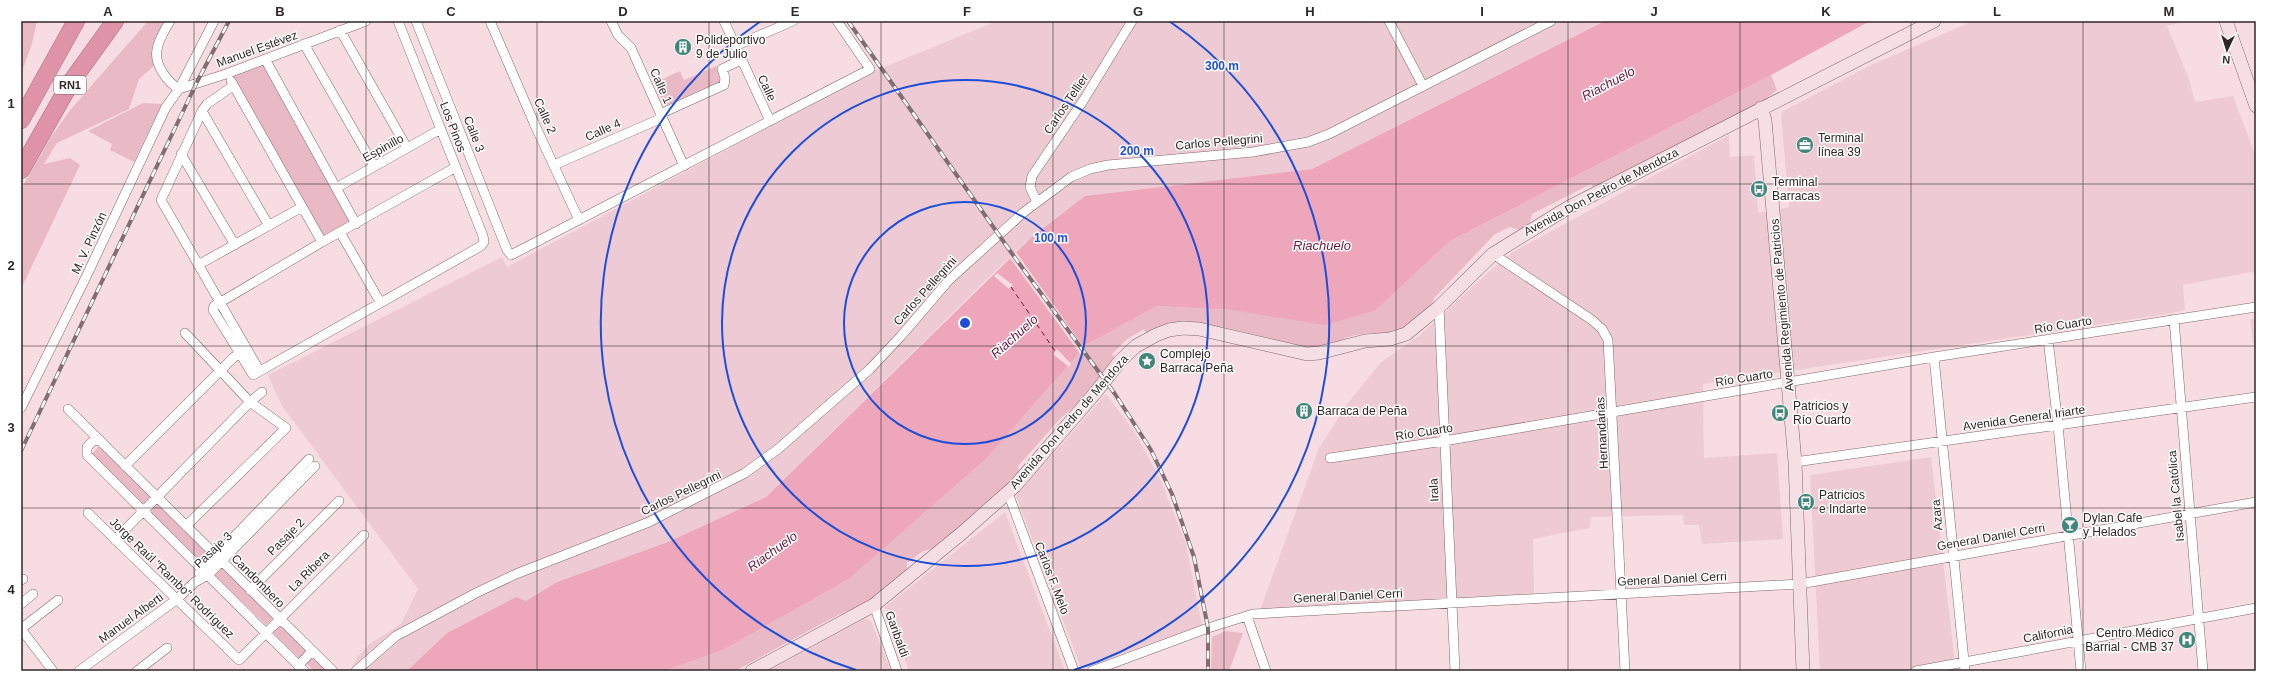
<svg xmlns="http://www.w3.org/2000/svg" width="2277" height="692" font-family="Arial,sans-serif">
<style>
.built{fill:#eecbd4}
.green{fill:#e9bac6}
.water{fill:#eda6ba}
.pier{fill:#f8dce3}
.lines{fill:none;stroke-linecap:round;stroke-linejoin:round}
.ferry{stroke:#691838;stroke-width:1;stroke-dasharray:5 4;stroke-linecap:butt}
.minor-casing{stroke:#7f676d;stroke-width:10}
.secondary-casing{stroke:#7f676d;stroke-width:14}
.motorway-casing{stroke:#a26d7c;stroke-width:18}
.minor{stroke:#fff;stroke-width:9}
.secondary{stroke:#f5dfe5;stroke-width:13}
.motorway{stroke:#df93a9;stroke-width:17}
.rail-casing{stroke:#7f6e72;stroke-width:4}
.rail{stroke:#fff;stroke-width:2.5;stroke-dasharray:8;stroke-linecap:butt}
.grid{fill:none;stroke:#302628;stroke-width:1;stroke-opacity:0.55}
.ring{fill:none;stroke:#1d4ed8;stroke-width:2}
.labels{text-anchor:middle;stroke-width:3;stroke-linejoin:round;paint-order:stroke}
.shield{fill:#fff;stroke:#6e6768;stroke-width:1}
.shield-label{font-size:11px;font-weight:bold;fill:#302628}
.poi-label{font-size:12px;fill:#302628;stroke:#fff;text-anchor:start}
.street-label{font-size:12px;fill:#302628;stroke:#fff}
.water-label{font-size:13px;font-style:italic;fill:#691838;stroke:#fff}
.centre{fill:#1d4ed8;stroke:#fff;stroke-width:2}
.ring-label{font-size:12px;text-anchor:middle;font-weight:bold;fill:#1d4ed8;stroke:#fff;stroke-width:3;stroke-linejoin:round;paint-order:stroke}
.neatline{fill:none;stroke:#302628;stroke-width:1.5}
.grid-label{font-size:13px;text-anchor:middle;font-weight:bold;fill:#302628}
</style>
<rect width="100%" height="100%" fill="#f8dce3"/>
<!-- built -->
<path class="built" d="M997 21H1605L1312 169 1085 196 1032 237 992 274 766 497 668 542 557 582 526 601 516 597 447 633 407 671H350L358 656 371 643 401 624 418 589 282 406 268 375 502 257 507 267 872 72Z
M1973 21H2177L2178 23 2167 26 2189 79 2195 102 2233 96 2256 157V271L2183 285 2185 310 2168 314 1703 384 1704 458 1777 453 1783 539 1702 544 1699 525H1684L1683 515 1591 517 1590 528 1533 539 1534 594 1260 610 1319 448 1348 403 1380 363 1420 335 1492 269 1513 252 1729 135 1730 157 1754 155 1758 213 1789 207 1781 115 1783 111 1871 65Z
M2256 318V343H2253L2250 319Z
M1106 394 1134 431 1160 479 1186 544 1202 625 1081 668 1016 496Z
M1931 457 1956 671H1820L1810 475Z
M1005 512 1065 671H909L885 607Z
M866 618 871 621 891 671H767Z"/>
<!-- green -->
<path class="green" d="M21 21H37L32 44 21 74Z
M148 21H164L152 50 155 65 139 79 129 109 57 143 44 164 70 158 80 165 21 289V189L51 137 71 109Z
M263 65 352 221 324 237 232 77Z
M716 66 723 80 665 106 654 83 680 71 684 80Z
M1771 75 1777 90 1765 100 1593 187 1591 184 1532 214 1530 222 1520 230 1510 227 1495 234 1435 297 1425 316 1408 328 1374 336 1373 333C1363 334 1348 334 1340 342L1310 348 1223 327 1199 325 1146 334 1144 329 1127 339 1112 354 1114 357 1088 394 1061 418 1018 466 1019 474 1017 477 935 548 923 551 907 563V571L854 613 847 611 830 619 735 671H664L723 650 849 579 987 458 1086 345 1157 306 1232 310H1376L1450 241Z
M143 103 162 104 134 162 110 150 112 144 88 131Z
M99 446 152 496 144 504 92 454Z
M158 504 210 555 203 563 150 512Z
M222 567 274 617 266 625 214 575Z
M278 623 308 650 300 659 271 631Z
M1226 631 1243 633 1229 671H1211L1212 637Z
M313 654 329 671H314L305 662Z"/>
<!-- water -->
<path class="water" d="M1605 21H1870L1771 75 1450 241 1376 310 1325 325 1232 310 1157 306 1086 345 987 458 849 579 723 650 664 671H407L447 633 516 597 526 601 557 582 668 542 766 497 1032 237 1085 196 1312 169Z"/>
<!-- pier -->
<path class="pier" d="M1016 252 1085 349 1081 355 1010 258Z
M997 273 1013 285 1009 289 994 276Z
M1057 349 1071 364 1069 367 1053 354Z"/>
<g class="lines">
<!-- ferry -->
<path class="ferry" d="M1011 287 1055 351"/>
<defs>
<path id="minor" d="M170 21C165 30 158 40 157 50 154 64 167 82 179 89
M398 21 483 236 484 242 481 246 253 375 213 310 214 306 322 242 456 167
M416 21 507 250 511 255 870 69 837 21
M490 21 534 123 579 220
M611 21 618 35 631 48 684 166
M724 21 770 121
M1389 21 1423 86
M340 30 407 148
M304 44 374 166
M735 46 793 21
M265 59 356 224
M231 81 322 242
M233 86 207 104 202 111 161 200 259 370
M179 89 226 74 366 21
M202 111 269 226
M660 114 724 85 725 78 722 69 741 60
M181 154 235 245
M554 165 662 118
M336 188 441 129
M1037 202 1030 187 1032 176 1083 101 1132 21
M340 232 380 302
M1493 254 1592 320 1602 329 1608 340 1625 671
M198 265 302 207
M1439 307 1455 671
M2174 319 2203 671
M185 333 250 402 286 428 186 526
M2048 339 2058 425 2081 671
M1934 357 1965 671
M21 408 87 275 166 107 179 89 214 21
M68 409 333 671
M100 440 93 441 87 447V455L304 671
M1330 458 1444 441 1934 357 2256 307
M1795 462 2256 397
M125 466 234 357 245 350
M1008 493 1074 671
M88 513 239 660 364 535
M115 540 250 402 262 392
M199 573 309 459
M21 580 23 579
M250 590 339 501
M21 604 33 594
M874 605 897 671
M1247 616 1266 671
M21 629 53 671
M21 629 58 600
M299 665 312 651
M79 671 176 600 195 582 208 575 315 466
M137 671 167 648
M356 671 396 636 476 593 516 574 649 522 745 473 778 449 870 369 901 336 949 280 1024 212 1071 177 1090 169 1108 165 1253 152 1308 142 1329 134 1551 21
M1092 671 1208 628 1253 614 1800 584 2256 502
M1916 671 2256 608"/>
<path id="secondary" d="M2226 21 2256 106
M1761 108 1765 120 1795 462 1803 671
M752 671 874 605 962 533 1015 486 1096 392 1120 361 1136 346 1156 335 1169 330 1183 328 1199 329 1307 354 1319 353 1365 341 1390 339 1406 334 1439 307 1493 254 1569 207 1934 21"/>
<path id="motorway" d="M21 120 76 21
M21 170 71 82 115 21"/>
</defs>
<!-- minor casing -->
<use href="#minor" class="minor-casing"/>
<!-- secondary casing -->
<use href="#secondary" class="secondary-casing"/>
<!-- motorway casing -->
<use href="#motorway" class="motorway-casing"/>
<!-- minor -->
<use href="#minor" class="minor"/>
<!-- secondary -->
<use href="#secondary" class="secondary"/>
<!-- motorway -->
<use href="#motorway" class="motorway"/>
<defs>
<path id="rail" d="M848 21 1013 255 1115 394 1151 450 1172 494 1194 557 1208 628V671
M21 451 197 82 229 21"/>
</defs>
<!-- rail casing -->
<use href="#rail" class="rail-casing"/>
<!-- rail -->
<use href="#rail" class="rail"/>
</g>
<!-- grid -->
<path class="grid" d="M194 21V671M366 21V671M537 21V671M709 21V671M881 21V671M1053 21V671M1224 21V671M1396 21V671M1568 21V671M1740 21V671M1911 21V671M2083 21V671M21 184H2256M21 346H2256M21 508H2256"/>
<!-- distance rings -->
<g class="ring">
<circle cx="965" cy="323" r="121"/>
<circle cx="965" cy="323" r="243"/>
<path d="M856 670A364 364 0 0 1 761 21M1169 21A364 364 0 0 1 1074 670"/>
</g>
<!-- icons -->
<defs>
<symbol id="building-disc" viewBox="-11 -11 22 22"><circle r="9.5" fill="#42867a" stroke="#fff"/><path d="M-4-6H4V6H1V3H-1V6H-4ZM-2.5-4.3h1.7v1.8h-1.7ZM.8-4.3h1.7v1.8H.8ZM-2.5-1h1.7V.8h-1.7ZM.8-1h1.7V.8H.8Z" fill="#fff"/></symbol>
<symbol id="office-disc" viewBox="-11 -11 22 22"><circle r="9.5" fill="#42867a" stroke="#fff"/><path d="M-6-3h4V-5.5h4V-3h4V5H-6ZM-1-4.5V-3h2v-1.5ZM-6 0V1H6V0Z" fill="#fff"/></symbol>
<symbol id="bus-disc" viewBox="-11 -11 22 22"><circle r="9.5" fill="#42867a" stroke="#fff"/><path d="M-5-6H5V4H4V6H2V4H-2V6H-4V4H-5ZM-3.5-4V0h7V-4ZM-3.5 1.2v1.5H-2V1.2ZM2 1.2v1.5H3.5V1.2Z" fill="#fff"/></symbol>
<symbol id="sight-disc" viewBox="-11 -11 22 22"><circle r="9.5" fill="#42867a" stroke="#fff"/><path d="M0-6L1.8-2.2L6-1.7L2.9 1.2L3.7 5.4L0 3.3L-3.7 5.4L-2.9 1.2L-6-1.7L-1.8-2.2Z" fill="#fff"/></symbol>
<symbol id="bar-disc" viewBox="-11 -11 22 22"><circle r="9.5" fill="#42867a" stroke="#fff"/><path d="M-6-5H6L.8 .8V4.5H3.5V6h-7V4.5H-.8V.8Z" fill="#fff"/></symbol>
<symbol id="hospital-disc" viewBox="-11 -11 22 22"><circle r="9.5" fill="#42867a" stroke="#fff"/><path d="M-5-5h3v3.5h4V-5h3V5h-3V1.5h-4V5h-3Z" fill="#fff"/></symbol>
</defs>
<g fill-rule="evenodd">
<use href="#building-disc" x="673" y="37" width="20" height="20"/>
<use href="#office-disc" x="1795" y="135" width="20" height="20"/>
<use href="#bus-disc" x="1749" y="179" width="20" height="20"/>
<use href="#sight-disc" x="1137" y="351" width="20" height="20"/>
<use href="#building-disc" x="1294" y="401" width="20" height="20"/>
<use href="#bus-disc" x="1770" y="403" width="20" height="20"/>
<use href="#bus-disc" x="1796" y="492" width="20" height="20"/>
<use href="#bar-disc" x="2060" y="515" width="20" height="20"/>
<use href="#hospital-disc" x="2177" y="630" width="20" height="20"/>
</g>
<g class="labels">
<!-- shield labels -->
<rect class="shield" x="54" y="76" width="32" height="18" rx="3"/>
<g class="shield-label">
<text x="70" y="89">RN1</text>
</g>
<!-- poi labels -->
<g class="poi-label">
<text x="696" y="44">Polideportivo<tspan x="696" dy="14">9 de Julio</tspan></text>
<text x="1818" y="142">Terminal<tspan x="1818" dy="14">línea 39</tspan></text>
<text x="1772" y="186">Terminal<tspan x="1772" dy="14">Barracas</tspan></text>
<text x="1160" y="358">Complejo<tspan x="1160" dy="14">Barraca Peña</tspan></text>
<text x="1793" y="410">Patricios y<tspan x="1793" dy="14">Río Cuarto</tspan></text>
<text x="1317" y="415">Barraca de Peña</text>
<text x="1819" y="499">Patricios<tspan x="1819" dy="14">e Indarte</tspan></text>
<text x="2083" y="522">Dylan Cafe<tspan x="2083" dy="14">y Helados</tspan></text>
<text x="2174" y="637" text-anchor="end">Centro Médico<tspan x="2174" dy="14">Barrial - CMB 37</tspan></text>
</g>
<!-- street labels -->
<g class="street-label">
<text transform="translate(257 49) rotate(-20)" y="4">Manuel Estévez</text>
<text transform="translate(661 86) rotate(66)" y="4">Calle 1</text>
<text transform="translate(767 88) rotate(65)" y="4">Calle</text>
<text transform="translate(1066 104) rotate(-56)" y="4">Carlos Tellier</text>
<text transform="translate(545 116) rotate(66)" y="4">Calle 2</text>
<text transform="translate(453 127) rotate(69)" y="4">Los Pinos</text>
<text transform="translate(603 130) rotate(-24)" y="4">Calle 4</text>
<text transform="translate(474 134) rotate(69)" y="4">Calle 3</text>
<text transform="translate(1219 142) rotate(-5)" y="4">Carlos Pellegrini</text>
<text transform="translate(383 148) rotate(-29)" y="4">Espinillo</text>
<text transform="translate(1601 192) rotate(-28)" y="4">Avenida Don Pedro de Mendoza</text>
<text transform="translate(89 243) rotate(-65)" y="4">M. V. Pinzón</text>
<text transform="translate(925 291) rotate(-48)" y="4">Carlos Pellegrini</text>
<text transform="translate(1782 305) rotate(-95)" y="4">Avenida Regimiento de Patricios</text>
<text transform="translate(2063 325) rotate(-9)" y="4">Río Cuarto</text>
<text transform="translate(1744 378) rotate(-9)" y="4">Río Cuarto</text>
<text transform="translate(2024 418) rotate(-8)" y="4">Avenida General Iriarte</text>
<text transform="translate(1069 422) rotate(-49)" y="4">Avenida Don Pedro de Mendoza</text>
<text transform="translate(1424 432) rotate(-9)" y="4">Río Cuarto</text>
<text transform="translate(1602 433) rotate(-93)" y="4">Hernandarias</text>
<text transform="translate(1434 490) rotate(-93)" y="4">Irala</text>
<text transform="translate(681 493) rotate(-26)" y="4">Carlos Pellegrini</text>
<text transform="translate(2176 496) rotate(-95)" y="4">Isabel la Católica</text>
<text transform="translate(1937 515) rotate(-95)" y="4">Azara</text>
<text transform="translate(286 537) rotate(-45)" y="4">Pasaje 2</text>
<text transform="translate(1991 537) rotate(-10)" y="4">General Daniel Cerri</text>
<text transform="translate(213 550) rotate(-43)" y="4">Pasaje 3</text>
<text transform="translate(309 571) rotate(-45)" y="4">La Ribera</text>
<text transform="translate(172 578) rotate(44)" y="4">Jorge Raúl "Rambo" Rodríguez</text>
<text transform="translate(1052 578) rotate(69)" y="4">Carlos F. Melo</text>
<text transform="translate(1672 579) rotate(-3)" y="4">General Daniel Cerri</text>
<text transform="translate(258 581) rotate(45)" y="4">Candombero</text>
<text transform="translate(1348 596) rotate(-3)" y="4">General Daniel Cerri</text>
<text transform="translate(131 618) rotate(-36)" y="4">Manuel Alberti</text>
<text transform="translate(897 634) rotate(70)" y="4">Garibaldi</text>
<text transform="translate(2048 634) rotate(-11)" y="4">California</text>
</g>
<!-- water labels -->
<g class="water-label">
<text transform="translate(1608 83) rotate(-28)" y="5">Riachuelo</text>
<text x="1322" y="250">Riachuelo</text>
<text transform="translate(1014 336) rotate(-42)" y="5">Riachuelo</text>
<text transform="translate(772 551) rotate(-36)" y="5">Riachuelo</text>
</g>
</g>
<circle cx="965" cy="323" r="6" class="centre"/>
<g class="ring-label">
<text x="1222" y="70">300 m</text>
<text x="1137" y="155">200 m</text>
<text x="1051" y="242">100 m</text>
</g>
<!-- border -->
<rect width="2277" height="692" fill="none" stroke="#ffffff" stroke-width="44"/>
<!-- north arrow -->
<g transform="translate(2227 50) rotate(184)" stroke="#ffffff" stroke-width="3" paint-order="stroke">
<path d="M0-3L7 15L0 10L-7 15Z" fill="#302628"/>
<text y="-6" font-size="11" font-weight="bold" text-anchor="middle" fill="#302628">N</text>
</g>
<rect x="22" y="22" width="2233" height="648" class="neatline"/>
<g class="grid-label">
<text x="108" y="16">A</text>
<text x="280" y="16">B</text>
<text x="451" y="16">C</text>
<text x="623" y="16">D</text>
<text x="795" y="16">E</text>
<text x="967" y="16">F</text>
<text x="1138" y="16">G</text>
<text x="1310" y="16">H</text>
<text x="1482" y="16">I</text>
<text x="1654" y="16">J</text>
<text x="1826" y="16">K</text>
<text x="1997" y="16">L</text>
<text x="2169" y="16">M</text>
<text x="11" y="108">1</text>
<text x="11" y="270">2</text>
<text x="11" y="432">3</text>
<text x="11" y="594">4</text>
</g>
</svg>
